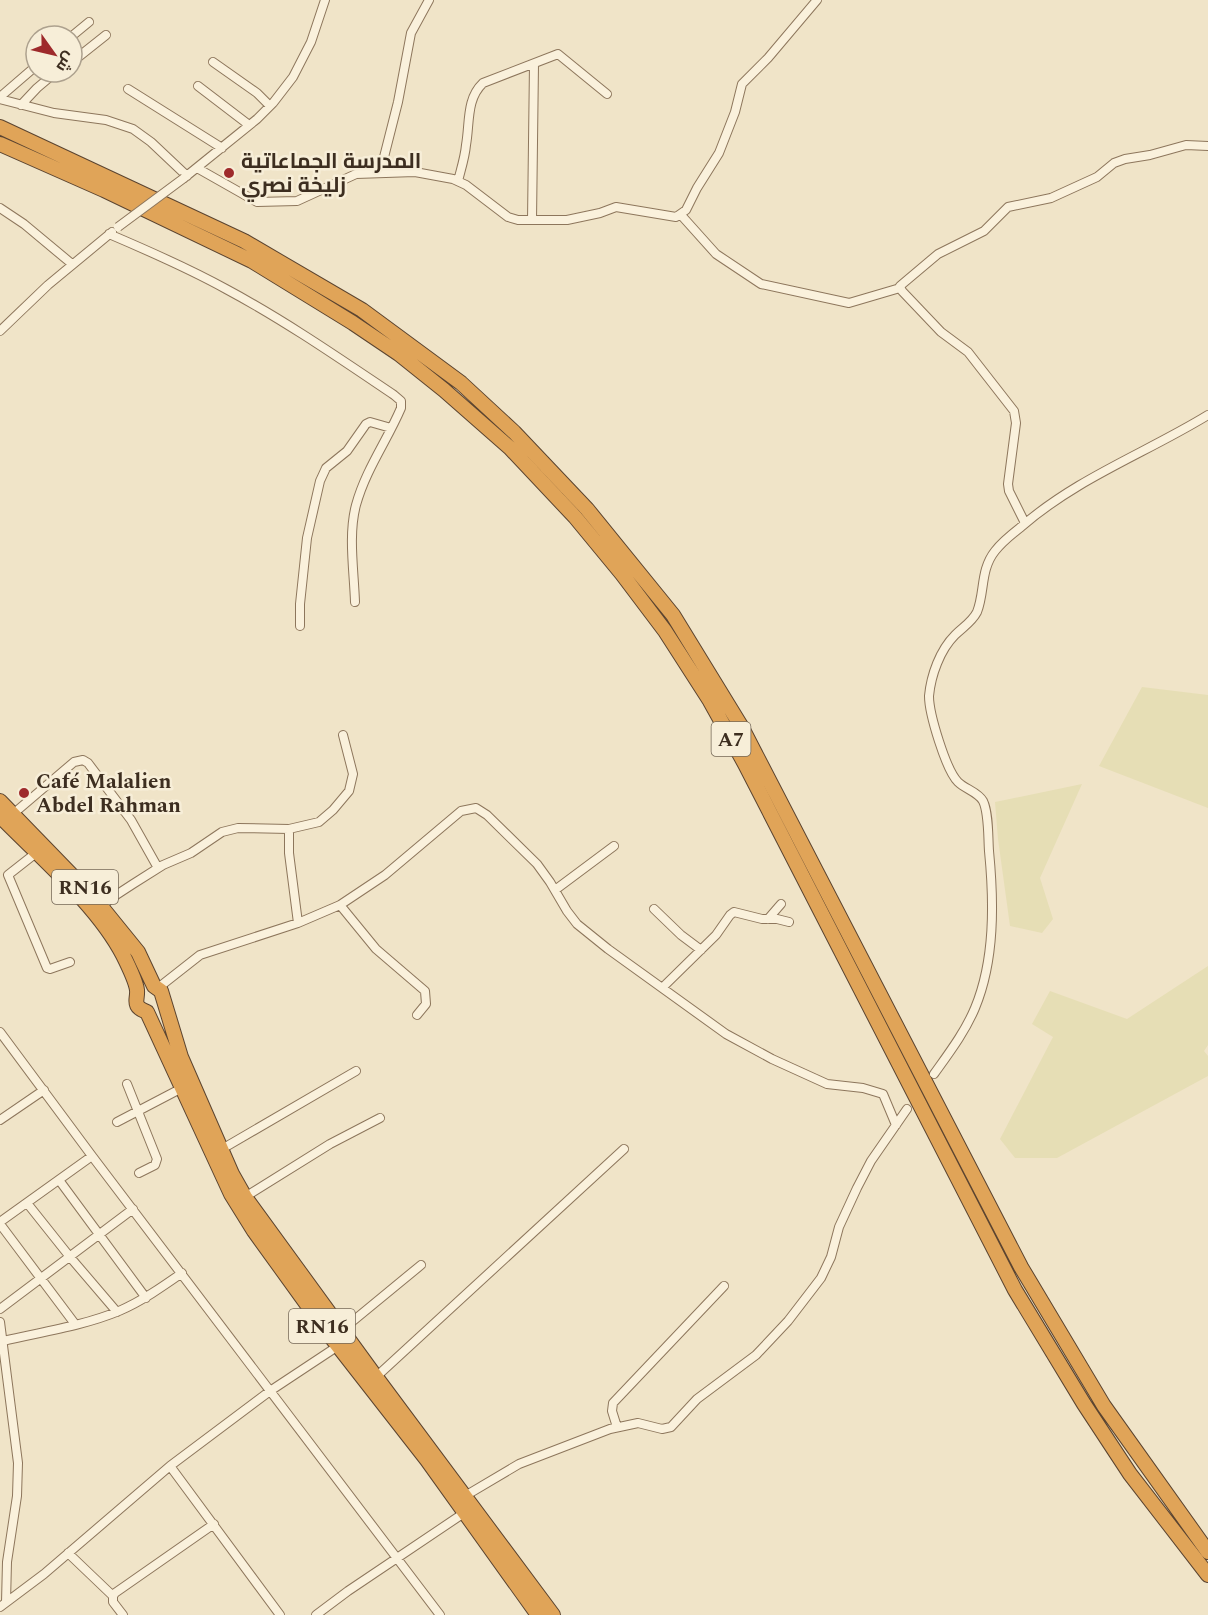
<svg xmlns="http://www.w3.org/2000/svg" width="1208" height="1615" font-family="Spectral,Cairo,serif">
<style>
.farmland{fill:#e6deb5}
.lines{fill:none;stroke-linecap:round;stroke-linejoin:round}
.street-casing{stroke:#8d765c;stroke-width:10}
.highway-casing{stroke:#5b4430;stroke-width:16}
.street{stroke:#faf1dc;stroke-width:8}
.highway{stroke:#e0a458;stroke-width:14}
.street-bridge-casing{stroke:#8d765c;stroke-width:10;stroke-linecap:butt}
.street-bridge{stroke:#faf1dc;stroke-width:8}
.poi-dot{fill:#9e2a2b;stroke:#f7eed8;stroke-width:2}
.labels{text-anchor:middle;stroke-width:5;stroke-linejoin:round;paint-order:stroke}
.shield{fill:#f7eed8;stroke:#756857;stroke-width:1.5}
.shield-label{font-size:20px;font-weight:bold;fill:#3d2e20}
.poi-label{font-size:21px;font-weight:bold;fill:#3d2e20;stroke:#f7eed8;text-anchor:start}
</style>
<rect width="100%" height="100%" fill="#f0e4c8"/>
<!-- farmland -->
<path class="farmland" d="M1142 687 1208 695V808L1099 766Z
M1082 784 1040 878 1053 919 1042 933 1010 926 998 839 995 802Z
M1208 966V1045L1204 1051 1208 1056V1076L1057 1158H1015L1000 1139 1053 1037 1032 1024 1050 991 1127 1019Z"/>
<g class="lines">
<defs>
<path id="street" d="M72 36 89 22
M72 62 106 35
M213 62 257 93 270 106
M198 86 249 125
M128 89 222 148
M0 97 36 66
M0 99 54 113 106 120 133 129 151 142 187 176
M21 105 37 88 56 72
M197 168 257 202 297 201 356 174 415 172 453 179 466 185 508 217 518 220H567L600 213 616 207 676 217 686 210 697 188 719 153 735 112 742 84 768 58 817 0
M377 171 383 161 398 102 411 33 429 0
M184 178 257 119 273 103 293 77 311 42 325 0
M458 181C461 169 465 157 466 145 470 123 466 99 483 83L558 54 607 94
M0 208 24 224 72 264
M681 215 716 254 761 284 849 303 900 288
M532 220 534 64
M109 234C149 251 188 268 226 289 284 320 339 358 394 395L401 401V408C387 441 366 469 356 505 348 535 354 571 355 602
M0 331 48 285 112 232
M1025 523 1009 491 1008 484 1016 423 1014 411 968 352 941 332 902 291 900 286 938 254 984 231 1008 207 1051 198 1097 177 1114 163 1125 159 1150 155 1186 145 1208 146
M300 626V604L307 538 320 481 326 468 347 451 366 424 370 422 391 428
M13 814 74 762 83 760 88 763 131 820 158 868
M36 853 8 875 47 968 50 969 70 962
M555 890 614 846
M340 905 376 949 425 991 426 1004 417 1015
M102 907 110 899 133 884 163 865 191 853 222 832 238 828 289 829
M654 909 681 935 701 950
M768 919 781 904
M298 923 289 853V829L319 822 333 810 349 791 353 774 343 735
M158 988 200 955 298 923 340 905 385 875 461 811 476 808 487 815 537 864 550 882 567 911 577 924 608 949 726 1034 772 1059 827 1084 863 1088 883 1094 896 1125
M662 988 716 935 730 915 734 912 762 919H777L789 922
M0 1032 92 1156 440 1615
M934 1074C949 1053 965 1032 975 1008 995 960 994 902 989 851 988 838 989 813 983 801 978 792 965 789 958 782 946 770 929 714 929 696 931 675 940 650 955 635 963 627 972 622 977 612 985 592 980 570 995 551 1002 542 1012 534 1021 527 1077 478 1146 453 1208 415
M127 1084 157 1159 155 1165 139 1173
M0 1120 44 1090
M117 1122 182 1088
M222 1149 356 1071
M59 1180 146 1298
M245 1197 330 1144 380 1118
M27 1203 70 1257 117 1312
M0 1222 92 1156
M0 1224 75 1324
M0 1309 133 1209
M0 1322 18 1463 17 1496 7 1562 6 1602
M342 1330 421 1265
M3 1341C41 1332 83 1326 119 1311 142 1301 162 1287 182 1273
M376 1377 624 1149
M617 1427 612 1411 613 1403 724 1286
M170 1466 280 1615
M465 1496 519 1464 610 1429 638 1423 662 1429 671 1427 697 1399 756 1355 788 1321 821 1278 831 1257 839 1227 857 1188 871 1161 907 1109
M68 1553 113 1596
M0 1607 44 1574 170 1466 270 1391 338 1346
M123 1615 113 1602V1596L115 1593 214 1524
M316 1615 348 1591 464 1513"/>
<path id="highway" d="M0 127 244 241 362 310 461 383 514 432 587 509 673 615 741 726 1021 1267 1104 1406 1208 1552
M0 144 104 190 252 261 353 323 399 354 444 390 510 448 575 517 622 574 665 631 710 701 745 764 1015 1290 1084 1404 1130 1474 1208 1575
M0 801 95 899 138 952 154 986 161 991 181 1057 232 1174 245 1197 376 1377 553 1615
M0 816C40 857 97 905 123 955 127 963 136 982 137 990 138 1000 131 1006 147 1012L231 1194 254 1231 324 1328 427 1460 538 1615"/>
</defs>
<!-- street casing -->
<use href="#street" class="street-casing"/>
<!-- highway casing -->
<use href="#highway" class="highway-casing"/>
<!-- street -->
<use href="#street" class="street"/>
<!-- highway -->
<use href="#highway" class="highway"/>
<defs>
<path id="street-bridge" d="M118 227 184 178"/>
</defs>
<!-- street-bridge casing -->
<use href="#street-bridge" class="street-bridge-casing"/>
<!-- street-bridge -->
<use href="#street-bridge" class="street-bridge"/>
</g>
<!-- markers -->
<g class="poi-dot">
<circle cx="229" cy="173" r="6"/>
<circle cx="24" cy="793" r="6"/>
</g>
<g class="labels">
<!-- shield labels -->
<g class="shield">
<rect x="711.5" y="722" width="39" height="34" rx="4.5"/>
<rect x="52" y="870" width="66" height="34" rx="4.5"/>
<rect x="289" y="1309" width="66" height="34" rx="4.5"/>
</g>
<g class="shield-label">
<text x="731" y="746">A7</text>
<text x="85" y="894">RN16</text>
<text x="322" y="1333">RN16</text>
</g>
<!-- poi labels -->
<g class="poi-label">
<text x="241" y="168">المدرسة الجماعاتية<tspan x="241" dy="24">زليخة نصري</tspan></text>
<text x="36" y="788">Café Malalien<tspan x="36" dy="24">Abdel Rahman</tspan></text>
</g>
</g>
<!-- north arrow -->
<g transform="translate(54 54) rotate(124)"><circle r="28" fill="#f7eed8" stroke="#ada18e" stroke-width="1.5"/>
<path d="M0-4.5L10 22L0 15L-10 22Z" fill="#9e2a2b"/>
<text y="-9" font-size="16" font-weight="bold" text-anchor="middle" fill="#3d2e20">ش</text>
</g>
</svg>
